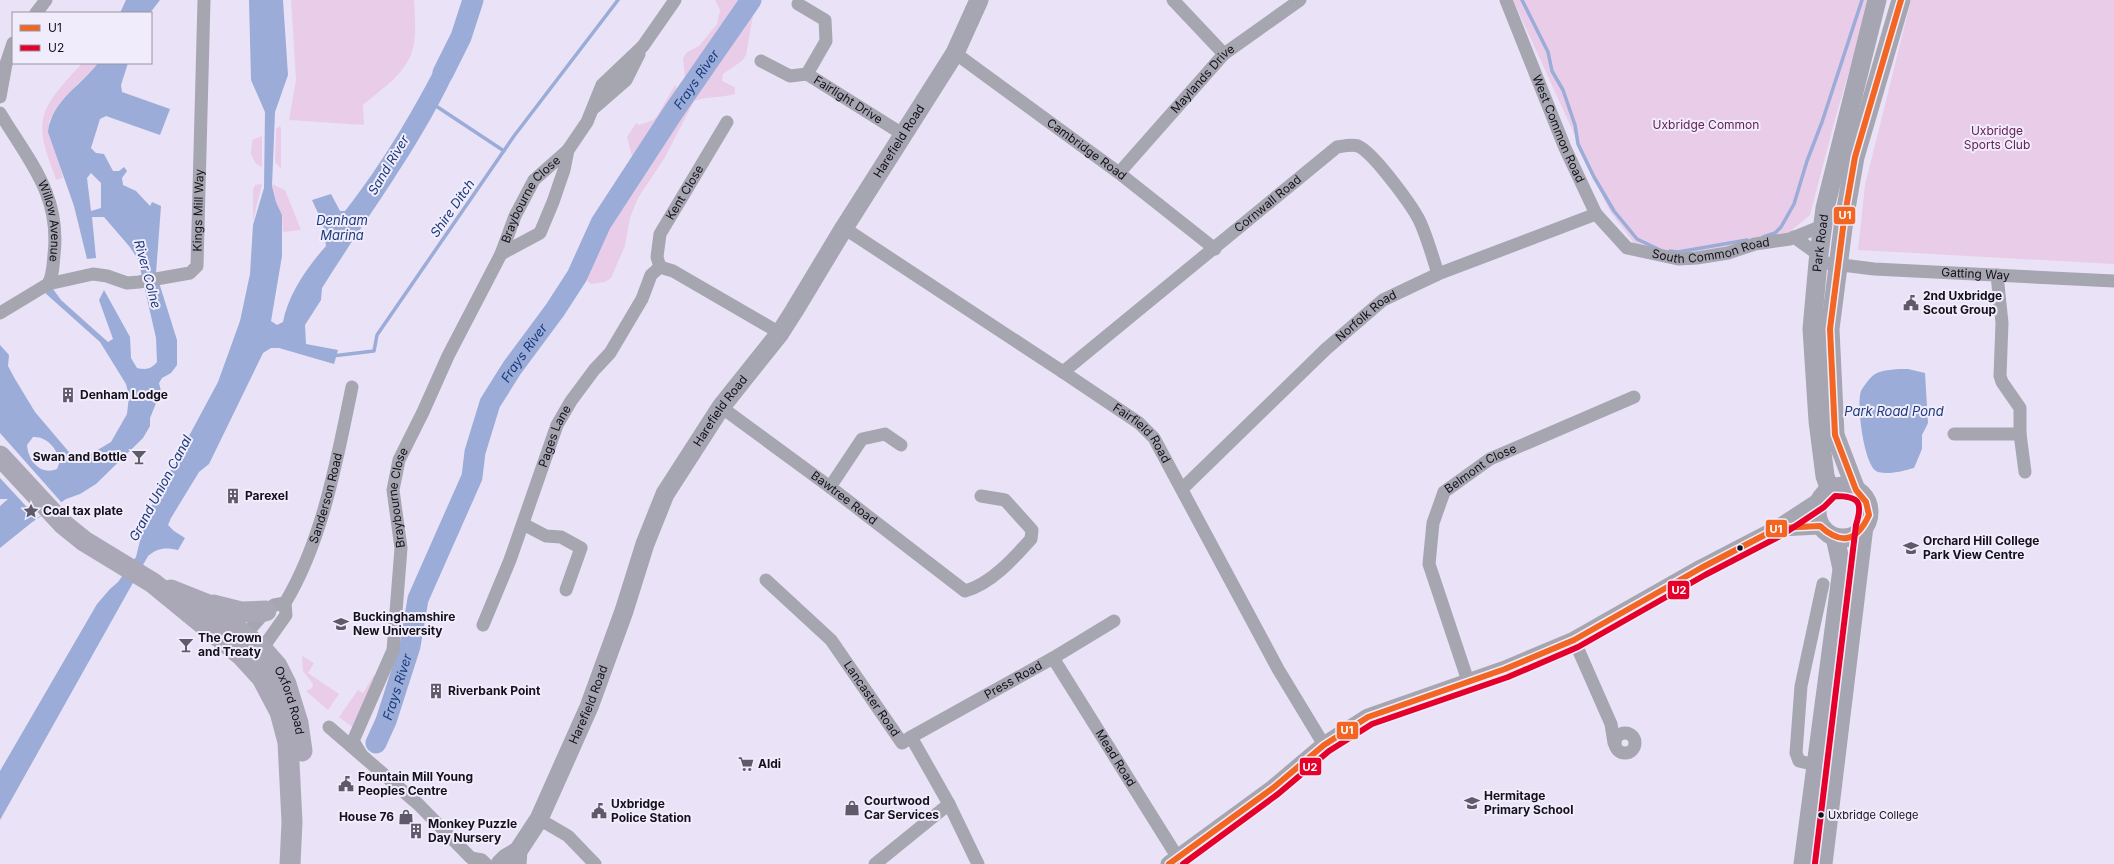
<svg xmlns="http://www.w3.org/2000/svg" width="2114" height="864" font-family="Inter,sans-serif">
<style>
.green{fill:#e9cde8}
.water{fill:#9aacd7;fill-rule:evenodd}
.pier{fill:#eae3f7}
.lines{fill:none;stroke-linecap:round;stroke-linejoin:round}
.stream{stroke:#9aacd7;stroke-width:3.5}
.river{stroke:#9aacd7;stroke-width:21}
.minor{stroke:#a6a6b0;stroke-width:13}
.tertiary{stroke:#a6a6b0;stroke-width:17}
.secondary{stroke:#a6a5b2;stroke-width:19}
.primary{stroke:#aaa8b7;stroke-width:21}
.bus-1-casing{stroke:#f1ecfb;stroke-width:9}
.bus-2-casing{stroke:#f1ecfb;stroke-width:9}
.bus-1{stroke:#f26522;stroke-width:6}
.bus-2{stroke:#e4002b;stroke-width:6}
.bus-dot{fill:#14101c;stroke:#f1ecfb;stroke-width:1.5}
.labels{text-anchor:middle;stroke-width:4;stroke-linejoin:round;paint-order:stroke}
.bus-label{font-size:11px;fill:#14101c;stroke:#f1ecfb;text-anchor:start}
.street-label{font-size:12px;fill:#14101c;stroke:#f1ecfb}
.park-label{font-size:12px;fill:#652256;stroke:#f1ecfb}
.poi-label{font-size:12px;font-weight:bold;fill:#14101c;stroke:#f1ecfb;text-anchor:start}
.water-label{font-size:13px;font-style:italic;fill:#1a3a7b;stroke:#f1ecfb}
.line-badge{stroke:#f1ecfb;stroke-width:1.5}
.badge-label{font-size:11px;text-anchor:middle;font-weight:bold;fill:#fff}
</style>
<rect width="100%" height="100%" fill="#eae3f7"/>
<!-- green -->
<path class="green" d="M291 0H414C415 19 418 44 408 61 398 79 378 92 363 105L364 125 289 120 296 80Z
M715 0H758L755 4 746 55 742 61 723 74 722 81 735 87V94C721 98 708 96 694 101L664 159 638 198 630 218 625 246 611 278 605 282 591 284 586 280 580 262 585 249 603 227 629 170 632 157 627 137 636 123 639 125 653 120 657 116 675 85 677 89 685 78 683 58 687 52 699 46 717 24 720 10Z
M1513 0H1870L1836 116 1810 215 1780 240 1697 258 1634 243 1609 210Z
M1911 0H2114V264L1858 250 1865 185Z
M82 63H98L90 74 78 83 49 121 63 178 56 180C50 161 39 139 43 119 46 100 70 77 82 63Z
M280 126 281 128V169L275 162 276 129Z
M262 136V167L256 164 251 154 252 140Z
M262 184 261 188 253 221V190L255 185Z
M272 184 285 190 301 230 283 232 282 215 276 202Z
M302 656 314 663 308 673 339 694 328 710 306 691 312 688 313 684 303 671Z
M374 675 377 676 355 729 339 717 358 690 363 693Z"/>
<!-- water -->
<path class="water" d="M126 0H160L150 13H120Z
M249 0H283L288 75 275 112 272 186 276 202 282 215V256L271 321 277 325 283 322C288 295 307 267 326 246L323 224 312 200 331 194 340 211H345C384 162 419 101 447 45L464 51C429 136 370 211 322 288L321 300 305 325 306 344 338 350 334 364 279 348H271L263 353 209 464 199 472 171 518 168 525 174 531 185 538 178 550C166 547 157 548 148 556L0 820V771L97 604 110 589 118 582 136 557 146 516 218 382 240 321 250 274 253 225 264 188 265 112 251 80Z
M98 63H128L121 85 122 92 170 109 160 135 106 116 100 119 91 148 96 153 104 154 113 171H119L124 167 127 171 122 178 123 185 136 191 150 206 152 202 161 206 156 273 177 340V365L171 373 162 378 159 383 161 391 150 418V426L143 438 96 484 80 494 66 499 31 523 0 548V506L8 499H0V345L9 355 8 366 15 379 35 412 69 452 73 459 79 461 111 442 127 414 129 396 126 384 100 342 44 292 53 289 61 300 108 342 113 339 99 300 104 290 130 337 131 358 137 368C147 370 151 369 157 362L156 338 138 259 129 246 104 217H92L96 258 87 259 74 206 48 132C52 100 81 86 98 63ZM91 173 101 183V208L91 211 87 178ZM33 437C47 436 57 449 60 461L57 469C40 476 28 460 27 445Z
M1908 369 1925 373 1928 423 1922 435V449L1914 468C1903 471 1889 475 1878 472 1864 469 1856 403 1861 391 1863 387 1871 376 1875 374 1885 369 1898 369 1908 369Z
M380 719 392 723 382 746 371 741Z"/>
<!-- pier -->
<path class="pier" d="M0 433 62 503 37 518 0 478Z"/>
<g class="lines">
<!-- stream -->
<path class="stream" d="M1522 0 1548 52 1552 71 1563 90 1575 125 1578 144 1594 177 1614 211 1637 239 1660 250
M433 104 504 151
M1763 237 1775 233 1781 227 1794 204 1807 161 1822 122 1862 0
M1670 251 1678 252 1747 240
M332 356 374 351 377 335 514 136 618 0"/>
<!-- river -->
<g class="river">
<path d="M443 73 461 37 473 0"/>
<path id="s1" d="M376 743 386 721 410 646 418 599 472 477 475 452 490 403 512 368 555 310 577 276 601 223 674 111 751 0"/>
</g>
<!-- minor -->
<g class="minor">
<path d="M1173 0 1224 54"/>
<path id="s2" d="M1506 0 1565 148 1596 214 1627 248 1678 259 1697 258 1728 253 1755 244 1790 239 1822 226"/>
<path id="s3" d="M798 4 825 20 826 41 807 74 904 135"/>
<path d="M36 13 46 0"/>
<path id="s4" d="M955 53 1119 173 1215 249"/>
<path d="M761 61 790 76 807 74"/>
<path d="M0 97 6 64 13 43"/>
<path d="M595 107 626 80 639 54"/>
<path id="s5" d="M0 113C29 161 61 195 54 255 53 265 53 276 48 284L0 313"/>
<path id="s6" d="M1119 173 1224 54 1300 0"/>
<path id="s7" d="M844 228 1063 372 1139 423 1154 438 1278 669 1324 745"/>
<path d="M1794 237 1819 255"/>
<path d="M501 254 540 233 553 202 564 170 568 150"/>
<path id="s8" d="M1818 262 1874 269 2114 281"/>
<path id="s9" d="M660 267 657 257 660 234 727 122"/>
<path d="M660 267 673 271 780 333"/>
<path id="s10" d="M48 284 93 274 107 276 127 283 139 282 190 273 197 266 204 0"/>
<path id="s11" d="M1063 372 1337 147C1344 146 1352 144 1358 146 1373 152 1415 209 1421 224 1428 240 1433 258 1438 274"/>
<path id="s12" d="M721 407 830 487 965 591C991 584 1014 558 1031 539L1032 530 1005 500 981 496"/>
<path d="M1954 434H2020V408L2002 382 2000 376 2002 323 1997 275"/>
<path d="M2020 434 2025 472"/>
<path d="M830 487 862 439 885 434 901 445"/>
<path id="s13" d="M1182 489 1326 349 1383 300 1438 274 1596 214"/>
<path d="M523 524 546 536 561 537 581 548 566 590"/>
<path id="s14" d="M766 580 831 640 902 743 911 737 949 804 978 864"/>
<path id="s15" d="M285 603C323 540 337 459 352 387"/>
<path d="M285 603 286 615 262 649 241 655 245 635 266 611 274 605Z"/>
<path id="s16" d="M483 625 510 560 557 425 571 401 594 370 610 353 642 299 651 275 660 267"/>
<path d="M1574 640 1611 724 1614 743"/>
<path id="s17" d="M1053 658 1178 858"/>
<path id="s18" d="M1468 681 1429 564 1433 523 1444 492 1490 459 1634 397"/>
<path d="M329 727 418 804 471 858 482 860 486 864"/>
<circle cx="1625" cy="743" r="10"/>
<path id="s19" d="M911 737 1053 658 1114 621"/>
<path id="s20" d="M361 754 353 741 393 650 401 548 393 490 399 460 423 412 448 356 501 254 515 216 534 180 568 150 587 122 602 85 643 46 675 0"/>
<path d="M1816 765 1799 761 1796 753 1801 686 1823 584"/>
<path d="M539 819 568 836 595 864"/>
<path d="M875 864 949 804"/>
</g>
<!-- tertiary -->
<path class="tertiary" d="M1779 528 1820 526
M1169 864 1273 788 1324 745 1368 717 1505 669 1574 640 1701 568 1778 528 1819 501"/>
<!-- secondary -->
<g class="secondary">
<circle cx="1843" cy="512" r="26"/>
<path id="s21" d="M1830 490 1825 476 1818 421 1812 329 1818 262 1825 208 1877 0"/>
<path d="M1856 490 1835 435 1830 329 1844 220 1855 157 1901 0"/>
<path d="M500 864 506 858 518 851"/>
<path id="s22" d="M517 864 518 851 539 819 589 707 624 611 645 544 665 494 721 407 780 333 794 311 844 228 955 53 979 0"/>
<path d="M1803 864 1842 569 1835 537"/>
<path d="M1823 864 1864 526"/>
</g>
<!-- primary -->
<g class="primary">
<path d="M0 456 63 524 84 541 153 583 241 655 262 678 280 712 288 742 292 822 290 864"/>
<path id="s23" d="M171 590 206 604 262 649 277 666 286 684 298 723 302 751"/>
<path d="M213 605 241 612 266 611"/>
</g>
<defs>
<path id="bus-1" d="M1169 864 1273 788 1324 745 1368 717 1505 669 1574 640 1701 568 1778 528 1820 526C1842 546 1857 541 1869 515L1866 502 1856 490 1835 435 1830 329 1844 220 1855 157 1901 0"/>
<path id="bus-2" d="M1183 864 1278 794 1329 751 1372 724 1508 677 1578 647 1705 575 1782 535 1824 507 1835 496C1860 496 1863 503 1856 525L1815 863"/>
</defs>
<!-- bus-1 casing -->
<use href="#bus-1" class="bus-1-casing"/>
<!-- bus-2 casing -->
<use href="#bus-2" class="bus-2-casing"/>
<!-- bus-1 -->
<use href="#bus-1" class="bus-1"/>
<!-- bus-2 -->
<use href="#bus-2" class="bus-2"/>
</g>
<!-- icons -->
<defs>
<symbol id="civic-bare" viewBox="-9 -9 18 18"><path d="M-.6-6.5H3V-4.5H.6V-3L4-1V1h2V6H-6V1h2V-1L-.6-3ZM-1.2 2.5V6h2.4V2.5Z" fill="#5f5a69" stroke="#f1ecfb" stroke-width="2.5" paint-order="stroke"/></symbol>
<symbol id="building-bare" viewBox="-9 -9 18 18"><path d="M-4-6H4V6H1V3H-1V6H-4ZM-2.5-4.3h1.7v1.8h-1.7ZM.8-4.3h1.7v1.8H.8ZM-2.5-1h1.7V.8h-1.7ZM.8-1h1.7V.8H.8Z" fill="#5f5a69" stroke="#f1ecfb" stroke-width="2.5" paint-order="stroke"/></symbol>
<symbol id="bar-bare" viewBox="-9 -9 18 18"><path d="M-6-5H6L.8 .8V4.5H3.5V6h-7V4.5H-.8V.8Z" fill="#5f5a69" stroke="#f1ecfb" stroke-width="2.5" paint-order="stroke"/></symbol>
<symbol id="sight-bare" viewBox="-9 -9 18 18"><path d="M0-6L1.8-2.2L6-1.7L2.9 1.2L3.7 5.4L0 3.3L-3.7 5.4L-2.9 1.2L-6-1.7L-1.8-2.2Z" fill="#5f5a69" stroke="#f1ecfb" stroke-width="2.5" paint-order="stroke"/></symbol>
<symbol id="university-bare" viewBox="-9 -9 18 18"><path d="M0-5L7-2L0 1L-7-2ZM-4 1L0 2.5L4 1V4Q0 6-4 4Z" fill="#5f5a69" stroke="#f1ecfb" stroke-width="2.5" paint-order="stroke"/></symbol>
<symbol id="supermarket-bare" viewBox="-9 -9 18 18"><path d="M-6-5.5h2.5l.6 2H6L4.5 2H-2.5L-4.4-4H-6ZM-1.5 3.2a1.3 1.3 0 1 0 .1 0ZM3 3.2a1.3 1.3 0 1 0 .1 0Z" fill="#5f5a69" stroke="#f1ecfb" stroke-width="2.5" paint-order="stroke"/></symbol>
<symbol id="school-bare" viewBox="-9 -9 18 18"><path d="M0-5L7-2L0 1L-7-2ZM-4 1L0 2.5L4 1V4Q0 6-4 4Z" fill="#5f5a69" stroke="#f1ecfb" stroke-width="2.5" paint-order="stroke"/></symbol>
<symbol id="shop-bare" viewBox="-9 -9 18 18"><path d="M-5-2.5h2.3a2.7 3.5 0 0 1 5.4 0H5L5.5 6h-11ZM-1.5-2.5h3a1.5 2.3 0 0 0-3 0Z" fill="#5f5a69" stroke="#f1ecfb" stroke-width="2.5" paint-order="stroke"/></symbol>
</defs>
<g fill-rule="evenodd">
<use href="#civic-bare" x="1900" y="292" width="22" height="22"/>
<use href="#building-bare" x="57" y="384" width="22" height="22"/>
<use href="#bar-bare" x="128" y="446" width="22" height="22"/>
<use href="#building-bare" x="222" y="485" width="22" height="22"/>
<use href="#sight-bare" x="20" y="500" width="22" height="22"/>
<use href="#university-bare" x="1900" y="537" width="22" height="22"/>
<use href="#university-bare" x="330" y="613" width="22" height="22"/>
<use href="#bar-bare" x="175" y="634" width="22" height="22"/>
<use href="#building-bare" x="425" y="680" width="22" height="22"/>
<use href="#supermarket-bare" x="735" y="753" width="22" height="22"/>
<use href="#civic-bare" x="335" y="773" width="22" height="22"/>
<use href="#school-bare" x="1461" y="792" width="22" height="22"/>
<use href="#shop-bare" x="841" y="797" width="22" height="22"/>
<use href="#civic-bare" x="588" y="800" width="22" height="22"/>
<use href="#shop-bare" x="395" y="806" width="22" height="22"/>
<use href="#building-bare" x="405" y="820" width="22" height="22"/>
</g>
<!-- markers -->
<g class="bus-dot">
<circle cx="1740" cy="548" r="3.5"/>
<circle cx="1821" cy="815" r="3.5"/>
</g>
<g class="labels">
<!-- bus labels -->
<g class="bus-label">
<text x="1828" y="819">Uxbridge College</text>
</g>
<!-- street labels -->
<g class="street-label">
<text dy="4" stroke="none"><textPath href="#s6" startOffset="126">Maylands Drive</textPath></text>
<text dy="4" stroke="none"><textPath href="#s3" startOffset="139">Fairlight Drive</textPath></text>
<text dy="4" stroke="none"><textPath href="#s2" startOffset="139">West Common Road</textPath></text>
<text dy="4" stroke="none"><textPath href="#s22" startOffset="824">Harefield Road</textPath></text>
<text dy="4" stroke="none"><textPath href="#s4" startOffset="163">Cambridge Road</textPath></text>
<text dy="4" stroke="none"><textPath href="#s9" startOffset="82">Kent Close</textPath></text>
<text dy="4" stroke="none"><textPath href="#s20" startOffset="599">Braybourne Close</textPath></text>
<text dy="4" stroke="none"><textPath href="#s11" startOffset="265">Cornwall Road</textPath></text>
<text dy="4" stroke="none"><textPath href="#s10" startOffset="211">Kings Mill Way</textPath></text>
<text dy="4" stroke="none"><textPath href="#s5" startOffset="121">Willow Avenue</textPath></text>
<text dy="4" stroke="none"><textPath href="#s21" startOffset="249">Park Road</textPath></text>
<text dy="4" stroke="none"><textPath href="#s2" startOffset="364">South Common Road</textPath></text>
<text dy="4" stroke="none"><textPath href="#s8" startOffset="158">Gatting Way</textPath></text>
<text dy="4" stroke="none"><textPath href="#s13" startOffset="253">Norfolk Road</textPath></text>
<text dy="4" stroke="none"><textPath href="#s22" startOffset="500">Harefield Road</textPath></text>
<text dy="4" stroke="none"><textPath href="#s7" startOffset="363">Fairfield Road</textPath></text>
<text dy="4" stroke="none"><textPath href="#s16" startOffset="202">Pages Lane</textPath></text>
<text dy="4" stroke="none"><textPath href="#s18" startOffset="241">Belmont Close</textPath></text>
<text dy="4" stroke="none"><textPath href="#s15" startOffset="113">Sanderson Road</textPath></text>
<text dy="4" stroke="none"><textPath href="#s20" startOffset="268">Braybourne Close</textPath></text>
<text dy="4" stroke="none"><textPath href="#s12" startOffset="153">Bawtree Road</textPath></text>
<text dy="4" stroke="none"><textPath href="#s19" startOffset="117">Press Road</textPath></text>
<text dy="4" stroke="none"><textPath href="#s14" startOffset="160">Lancaster Road</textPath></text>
<text dy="4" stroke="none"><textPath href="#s23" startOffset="169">Oxford Road</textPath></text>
<text dy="4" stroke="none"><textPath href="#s22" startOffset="176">Harefield Road</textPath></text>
<text dy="4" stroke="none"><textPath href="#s17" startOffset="118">Mead Road</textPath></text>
</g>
<!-- park labels -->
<g class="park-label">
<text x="1706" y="129">Uxbridge Common</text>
<text x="1997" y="135">Uxbridge<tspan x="1997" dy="14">Sports Club</tspan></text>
</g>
<!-- poi labels -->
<g class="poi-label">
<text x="1923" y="300">2nd Uxbridge<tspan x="1923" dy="14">Scout Group</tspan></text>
<text x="80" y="399">Denham Lodge</text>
<text x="127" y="461" text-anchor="end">Swan and Bottle</text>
<text x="245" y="500">Parexel</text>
<text x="43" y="515">Coal tax plate</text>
<text x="1923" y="545">Orchard Hill College<tspan x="1923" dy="14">Park View Centre</tspan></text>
<text x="353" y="621">Buckinghamshire<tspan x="353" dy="14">New University</tspan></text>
<text x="198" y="642">The Crown<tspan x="198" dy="14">and Treaty</tspan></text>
<text x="448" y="695">Riverbank Point</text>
<text x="758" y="768">Aldi</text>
<text x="358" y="781">Fountain Mill Young<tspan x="358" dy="14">Peoples Centre</tspan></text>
<text x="1484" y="800">Hermitage<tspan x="1484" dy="14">Primary School</tspan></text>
<text x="864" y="805">Courtwood<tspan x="864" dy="14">Car Services</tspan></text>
<text x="611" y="808">Uxbridge<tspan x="611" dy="14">Police Station</tspan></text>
<text x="394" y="821" text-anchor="end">House 76</text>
<text x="428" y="828">Monkey Puzzle<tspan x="428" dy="14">Day Nursery</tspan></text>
</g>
<!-- water labels -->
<g class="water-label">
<text dy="5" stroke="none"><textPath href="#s1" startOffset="745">Frays River</textPath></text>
<text transform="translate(388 165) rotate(-59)" y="5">Sand River</text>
<text transform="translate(452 208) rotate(-55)" y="5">Shire Ditch</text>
<text x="342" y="225">Denham<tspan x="342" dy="15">Marina</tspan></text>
<text transform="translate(148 274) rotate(75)" y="5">River Colne</text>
<text dy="5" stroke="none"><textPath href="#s1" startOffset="421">Frays River</textPath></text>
<text x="1894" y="416">Park Road Pond</text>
<text transform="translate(160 488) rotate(-62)" y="5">Grand Union Canal</text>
<text dy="5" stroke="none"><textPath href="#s1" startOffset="60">Frays River</textPath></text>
</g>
</g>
<g class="line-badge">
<rect x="1833" y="206" width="23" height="19" rx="4" fill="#f26522"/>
<rect x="1765" y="519" width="23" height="19" rx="4" fill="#f26522"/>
<rect x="1667" y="580" width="23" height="20" rx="4" fill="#e4002b"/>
<rect x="1336" y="721" width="23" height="19" rx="4" fill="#f26522"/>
<rect x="1299" y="757" width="23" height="19" rx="4" fill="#e4002b"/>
</g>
<g class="badge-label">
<text x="1845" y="219">U1</text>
<text x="1776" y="533">U1</text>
<text x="1679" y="594">U2</text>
<text x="1347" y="734">U1</text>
<text x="1310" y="771">U2</text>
</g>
<!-- legend -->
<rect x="12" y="12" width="140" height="52" fill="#f1ecfb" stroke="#9994a2"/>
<rect x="20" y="25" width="20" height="6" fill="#f26522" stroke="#9994a2"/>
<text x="48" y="32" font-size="12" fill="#14101c">U1</text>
<rect x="20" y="45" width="20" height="6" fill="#e4002b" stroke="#9994a2"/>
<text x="48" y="52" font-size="12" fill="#14101c">U2</text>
</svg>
